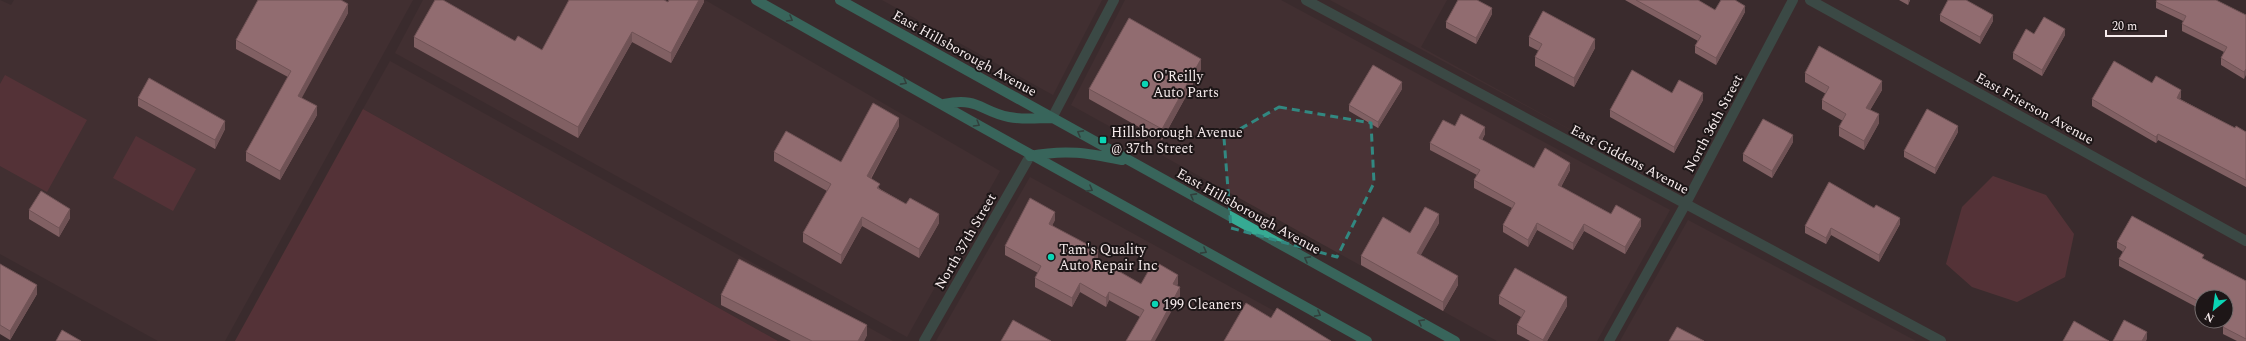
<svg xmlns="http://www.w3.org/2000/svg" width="2246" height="341" font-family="Spectral,serif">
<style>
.built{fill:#4a3336}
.green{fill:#743b43}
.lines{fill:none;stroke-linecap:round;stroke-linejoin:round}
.street{stroke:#3d6e62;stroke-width:10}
.primary{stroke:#36aa93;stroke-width:10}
.wall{fill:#d8a0a5}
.shaded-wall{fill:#b08286}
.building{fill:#fbbac0;stroke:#b08286}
.oneway{stroke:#28594f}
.marked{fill:none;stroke:#328881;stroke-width:3;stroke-dasharray:8 5;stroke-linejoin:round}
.poi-dot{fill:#0ad5b5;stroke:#1d1617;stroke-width:1.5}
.labels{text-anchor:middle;stroke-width:4;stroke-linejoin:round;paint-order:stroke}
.street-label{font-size:14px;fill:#f7eced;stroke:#1d1617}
.poi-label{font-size:14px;fill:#f7eced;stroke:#1d1617;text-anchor:start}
</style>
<rect width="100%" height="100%" fill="#3b2c2d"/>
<!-- built -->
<path class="built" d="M0 0 11 5 14 0H413L225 341H158L0 254Z
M423 0H705L1000 171 907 337 395 53Z
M882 0H1102L1053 95Z
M1125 0H1281L1670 210 1597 341H1497L1071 105Z
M1330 0H1447L1421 47 1589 140Z
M390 61 893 341H778L363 109Z
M1030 177 1329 341H936Z
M1688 220 1916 341H1620Z"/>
<!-- green -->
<path class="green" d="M5 75 87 120 47 192 0 166V84Z
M363 109 778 341H235Z
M136 136 196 169 173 211 113 178Z
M1993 176 2046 195 2074 234 2065 277 2017 302 1972 287 1946 264 1962 207Z"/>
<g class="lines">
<!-- street -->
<path class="street" d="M1306 0 1941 341
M1810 0 2246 241
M1052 118 1114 0
M924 341 1030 156
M1609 341 1685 205 1793 0"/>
<!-- primary -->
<path class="primary" d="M756 0C959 115 1162 228 1367 341
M840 0 1455 341
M944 104C979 97 980 111 1009 117 1023 120 1038 118 1052 118
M1030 156C1066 149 1087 153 1122 160"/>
</g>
<!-- wall -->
<path class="wall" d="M704 0V2L671 63 632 42 578 138 414 47V37L515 41 542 50 668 2Z
M1625 0H1698L1715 10 1745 12 1716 65 1695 53V46L1698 41Z
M1899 0H1910L1908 5Z
M2156 2 2246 15 2244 79 2221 65V58L2224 52 2182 31V24L2183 21 2156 8Z
M348 13 301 98 317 115 280 180 246 161V152L288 77 236 49V40Z
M1492 14 1476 44 1446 28V22Z
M1940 15 1993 21 1980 44 1940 21Z
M2034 34 2065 35 2042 76 2013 59V53Z
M1529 37 1595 48 1574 87 1535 66V57L1539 51 1529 46Z
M1201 69 1162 140 1089 99V89Z
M1805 73 1882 90 1870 110 1879 123 1864 150 1839 136V127L1843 121 1822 109V100L1826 94 1805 82Z
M2152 83 2181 97 2180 99 2235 128 2246 132V187L2158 140 2156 143 2092 106V99Z
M1402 89 1378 128 1349 111V105Z
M1672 93 1703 100 1674 153 1610 117V110Z
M138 98 225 129 215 149 138 106Z
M899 126 871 179 880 189 939 223 919 258 862 226 841 264 803 242V233L827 191 774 161V152L841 162Z
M1455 126 1485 134 1482 140 1534 168 1570 170 1561 187 1611 214 1641 226 1625 254 1584 231 1573 250 1537 230 1528 247 1503 232V225L1512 208 1474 188V180L1477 175 1430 150V143Z
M1958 132 1935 174 1904 157V151Z
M1793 142 1772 178 1743 161V154Z
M29 210 70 218 59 237 29 219Z
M1055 220 1052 225 1098 259 1141 284 1178 283 1177 286 1180 296 1140 317 1109 300 1106 307 1080 292 1072 307 1035 287V278L1038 273 1005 255V246Z
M1439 223 1420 255 1458 285 1443 311 1361 265V256L1410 233Z
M1900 224 1879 262 1831 235 1826 244 1805 233V226Z
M2117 242 2204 259 2246 281V341H2237L2223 334V327L2224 326 2215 321H2226V297H2202V310L2119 266V259L2123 252 2117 248Z
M0 264 37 294 10 340 0 334Z
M721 295 867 335 864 341H791L721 305Z
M1499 296 1567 306 1547 341H1530L1517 334V325L1521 317 1499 304Z"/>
<!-- shaded-wall -->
<path class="shaded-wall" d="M699 0H704V2L671 63V53Z
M1908 0H1910L1908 5Z
M348 4V13L298 105V96Z
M1745 6V12L1716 65V58Z
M1492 8V14L1476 44V38Z
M1993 15V21L1980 44V37Z
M2065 29V35L2042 76V70Z
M632 32V42L578 138V127Z
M1595 39V48L1574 87V78Z
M1201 59V69L1162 140V129Z
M2246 69V75L2244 79V72Z
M1882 81V90L1866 117V108Z
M1402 82V89L1378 128V122Z
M2181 90V97L2177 104V98Z
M1703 93V100L1674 153V147Z
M317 106V115L280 180V171Z
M1879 114V123L1864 150V141Z
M899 118V126L867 185V176Z
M225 121V129L215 149V140Z
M1958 126V132L1935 174V168Z
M1485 127V134L1479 145V138Z
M2158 134V140L2156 143V137Z
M1793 135V142L1772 178V171Z
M1570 163V170L1558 192V185Z
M70 209V218L59 237V228Z
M1055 212V220L1049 232V224Z
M939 214V223L919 258V249Z
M1439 214V223L1417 262V253Z
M862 217V226L841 264V255Z
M1900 218V224L1879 262V255Z
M1641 219V226L1625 254V247Z
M1537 223V230L1528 247V240Z
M1584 224V231L1573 250V243Z
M1831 228V235L1826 244V238Z
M1098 250V259L1094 257Z
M1178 275V283L1173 292V284Z
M1458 276V285L1443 311V302Z
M1080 283V292L1072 307V298Z
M37 285V294L10 340V331Z
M1180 287V296L1155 341H1151Z
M1109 292V300L1106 307V298Z
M1567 297V306L1547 341H1543V340Z
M867 325V335L864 341H858Z
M2147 332V339L2146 341H2142Z"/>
<!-- building -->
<path class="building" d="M258 0H341L348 4 298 96 317 106 280 171 246 152 291 71 236 40Z
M435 0H443L515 41 518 36 542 50 569 0H664L668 2 669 0H699L671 53 632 32 578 127 414 37Z
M1458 0H1477L1492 8 1476 38 1446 22Z
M1636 0H1698L1715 10 1721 0H1735L1745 6 1716 58 1695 46 1701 36Z
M1948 0H1966L1993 15 1980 37 1940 15Z
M2157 0H2216L2246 15V69L2244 72 2221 58 2227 47 2182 24 2186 16 2156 2Z
M1543 11 1595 39 1574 78 1535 57 1542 44 1529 37Z
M2044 17 2065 29 2042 70 2013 53 2026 29 2034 34Z
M1129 18 1201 59 1162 129 1089 89Z
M1819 46 1882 81 1866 108 1879 114 1864 141 1839 127 1846 114 1822 100 1829 87 1805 73Z
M2114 61 2152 83 2156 76 2181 90 2177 98 2235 128 2236 126 2246 132V180L2158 134 2156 137 2092 99Z
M1373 65 1402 82 1378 122 1349 105Z
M1632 70 1672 93 1679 80 1703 93 1674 147 1610 110Z
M149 78 225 121 215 140 138 98Z
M873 103 899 118 867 176 880 184 877 188 906 204 910 198 939 214 919 249 862 217 841 255 803 233 831 184 774 152 786 131 841 162Z
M1927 109 1958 126 1935 168 1904 151Z
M1461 114 1485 127 1479 138 1534 168 1545 148 1570 163 1558 185 1611 214 1616 205 1641 219 1625 247 1584 224 1573 243 1537 223 1528 240 1503 225 1515 203 1474 180 1480 170 1430 143 1443 120 1455 126Z
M1763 119 1793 135 1772 171 1743 154Z
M1829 182 1874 208 1876 205 1900 218 1879 255 1831 228 1826 238 1805 226Z
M41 191 70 209 59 228 29 210Z
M1030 198 1055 212 1049 224 1098 250 1094 257 1141 284 1154 261 1178 275 1173 284 1180 287 1151 341H1126L1144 310 1109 292 1106 298 1080 283 1072 298 1035 278 1041 266 1005 246Z
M1425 207 1439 214 1417 253 1458 276 1443 302 1361 256 1383 217 1410 233Z
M2132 216 2204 255 2202 258 2246 281V339L2223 327 2227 321H2226V297H2202V303L2119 259 2126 247 2117 242Z
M739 259 867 325 858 341H812L721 295Z
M0 264 37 285 10 331 0 325Z
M1515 268 1567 297 1543 340 1517 325 1525 311 1499 296Z
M1246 303 1271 318 1277 308 1331 341H1224Z
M1013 320 1051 341H1001Z
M2124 320 2147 332 2142 341H2113Z
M2074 321 2109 341H2063Z
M1677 327 1704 341H1669Z
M62 330 81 341H56Z"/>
<!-- one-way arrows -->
<defs><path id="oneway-chevron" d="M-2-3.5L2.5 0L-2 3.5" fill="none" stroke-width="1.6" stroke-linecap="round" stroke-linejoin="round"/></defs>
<g class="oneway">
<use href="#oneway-chevron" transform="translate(790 19) rotate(30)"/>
<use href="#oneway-chevron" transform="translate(904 82) rotate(29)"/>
<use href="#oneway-chevron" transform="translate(977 124) rotate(31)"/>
<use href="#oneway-chevron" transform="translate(1080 133) rotate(-151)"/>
<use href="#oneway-chevron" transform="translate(1090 189) rotate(29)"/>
<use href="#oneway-chevron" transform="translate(1193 196) rotate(-151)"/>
<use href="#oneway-chevron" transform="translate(1204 251) rotate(29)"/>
<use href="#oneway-chevron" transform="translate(1307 259) rotate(-151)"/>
<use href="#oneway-chevron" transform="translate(1318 314) rotate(29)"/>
<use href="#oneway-chevron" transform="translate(1421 322) rotate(-151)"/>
</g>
<!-- marked area -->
<path d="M0 0H2246V341H0ZM1279 107 1371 123 1374 183 1337 257 1231 228 1224 138Z" fill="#3b2c2d" fill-opacity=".55" fill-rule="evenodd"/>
<path class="marked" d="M1279 107 1371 123 1374 183 1337 257 1231 228 1224 138Z"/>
<!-- markers -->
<g class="poi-dot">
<circle cx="1145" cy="84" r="4"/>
<rect x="1099" y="136" width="8" height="8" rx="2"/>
<circle cx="1051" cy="257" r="4"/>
<circle cx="1155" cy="304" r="4"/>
</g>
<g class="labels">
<!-- street labels -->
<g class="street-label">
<text transform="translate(965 53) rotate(29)" y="5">East Hillsborough Avenue</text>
<text transform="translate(2035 108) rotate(29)" y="5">East Frierson Avenue</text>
<text transform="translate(1713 123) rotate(-62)" y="5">North 36th Street</text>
<text transform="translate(1630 159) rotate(28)" y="5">East Giddens Avenue</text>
<text transform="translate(1249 211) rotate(29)" y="5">East Hillsborough Avenue</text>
<text transform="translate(965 241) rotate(-60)" y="5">North 37th Street</text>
</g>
<!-- poi labels -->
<g class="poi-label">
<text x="1153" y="81">O'Reilly<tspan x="1153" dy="16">Auto Parts</tspan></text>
<text x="1111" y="137">Hillsborough Avenue<tspan x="1111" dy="16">@ 37th Street</tspan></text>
<text x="1059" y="254">Tam's Quality<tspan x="1059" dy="16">Auto Repair Inc</tspan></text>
<text x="1163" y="309">199 Cleaners</text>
</g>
</g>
<!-- north arrow -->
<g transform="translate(2214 309) rotate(209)"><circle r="19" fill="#1d1617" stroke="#746c6d"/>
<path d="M0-3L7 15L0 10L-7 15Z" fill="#0ad5b5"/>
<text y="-6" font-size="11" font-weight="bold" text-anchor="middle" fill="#f7eced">N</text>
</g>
<!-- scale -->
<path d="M2106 30v6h60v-6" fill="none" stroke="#f7eced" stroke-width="2"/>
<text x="2112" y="30" font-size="12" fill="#f7eced" stroke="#1d1617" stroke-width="3" paint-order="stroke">20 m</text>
</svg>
